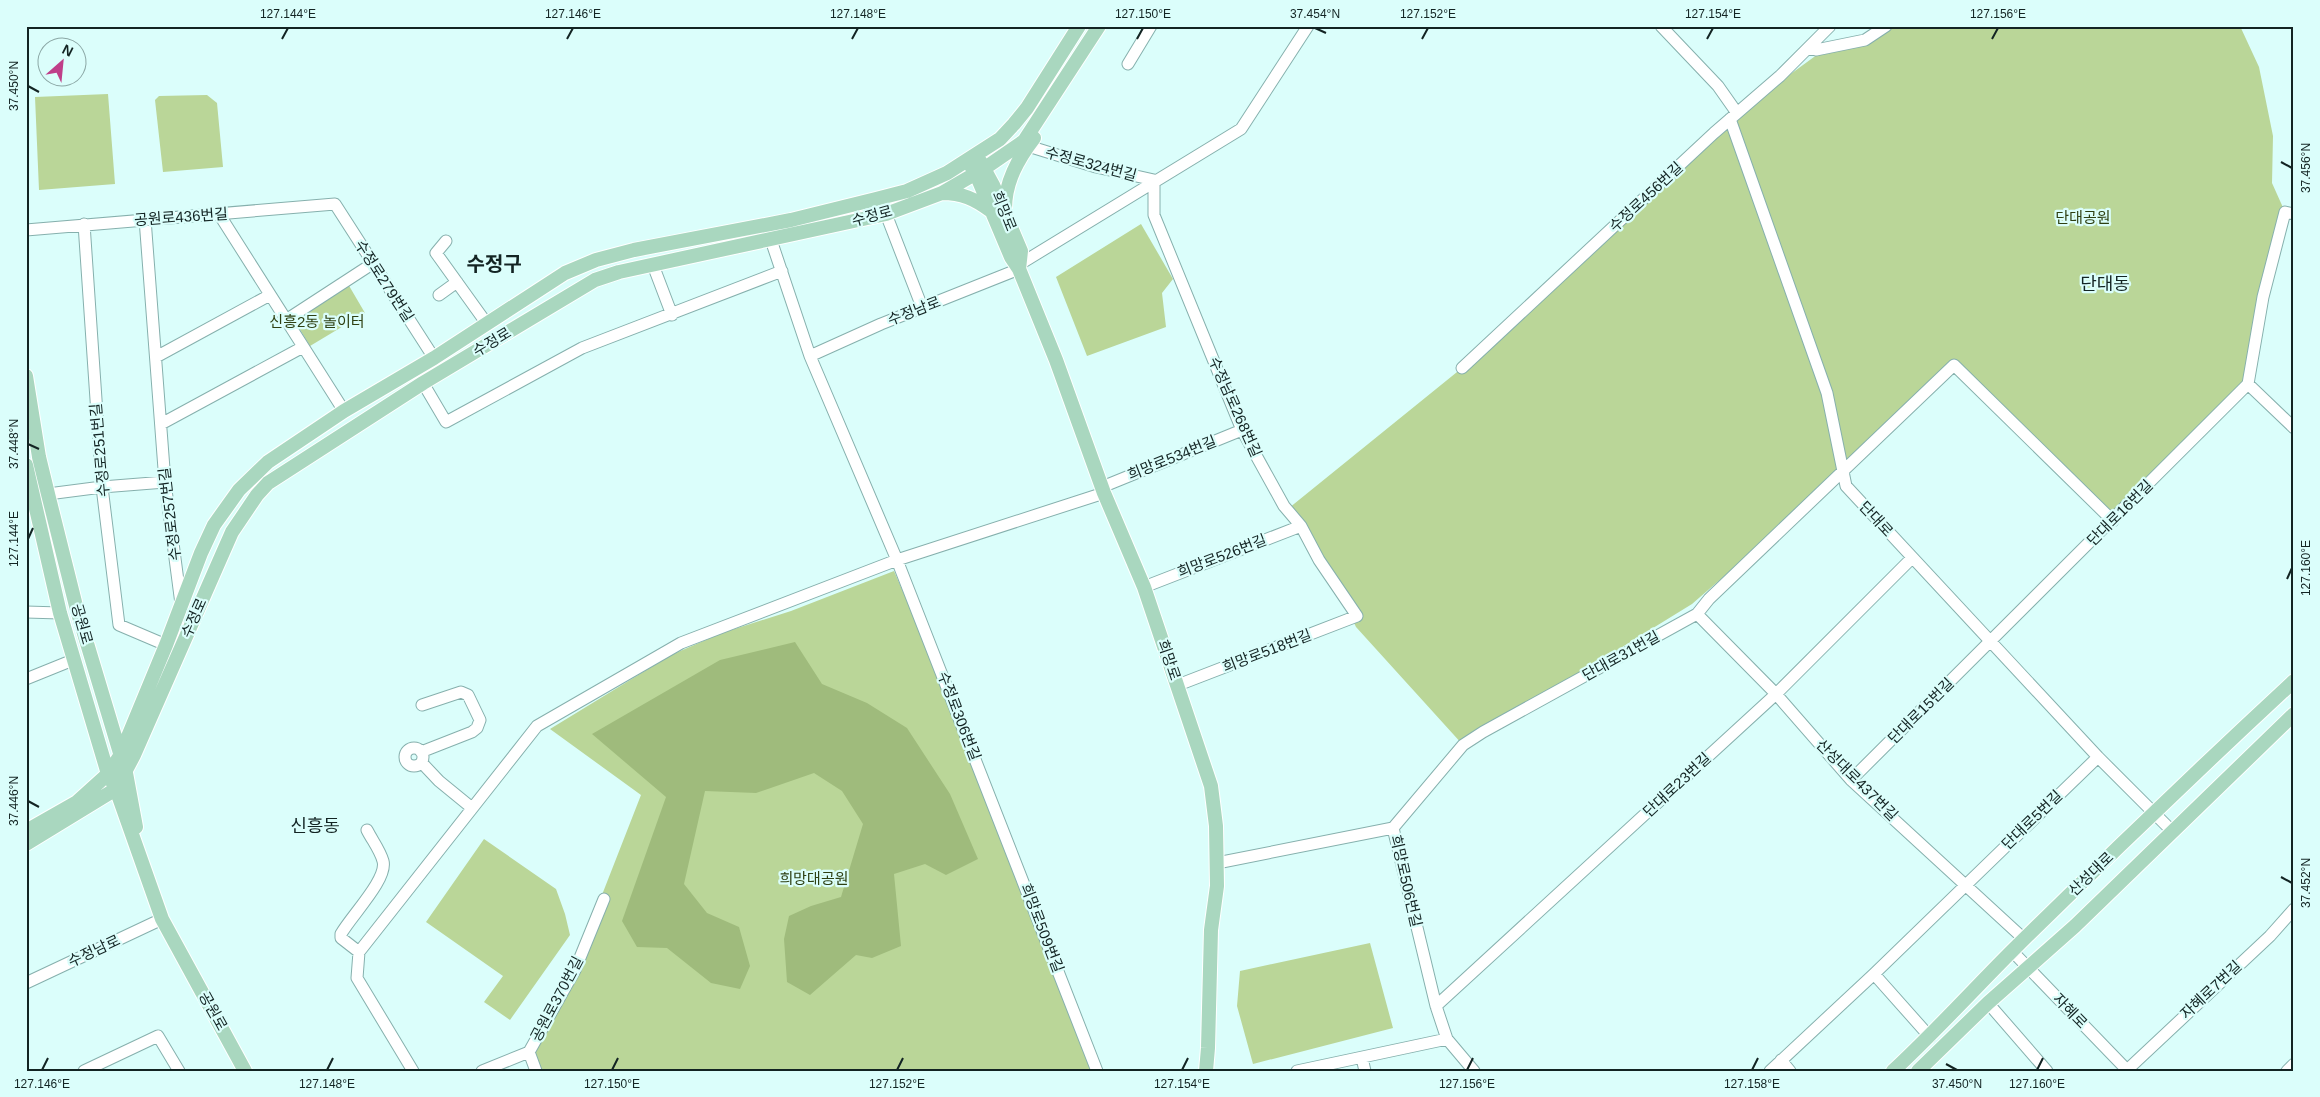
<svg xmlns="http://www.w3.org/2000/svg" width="2320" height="1097" font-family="Helvetica,'Noto Sans KR',sans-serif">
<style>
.green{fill:#bad698}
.forest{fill:#9fbb7c}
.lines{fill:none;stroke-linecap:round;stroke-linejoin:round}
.minor-casing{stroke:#86b0ad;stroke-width:13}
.major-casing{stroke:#fff;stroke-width:16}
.minor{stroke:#fff;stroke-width:11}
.major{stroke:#a9d7bf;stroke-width:14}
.ticks{fill:none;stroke:#132423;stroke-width:2}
.labels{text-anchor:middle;stroke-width:4.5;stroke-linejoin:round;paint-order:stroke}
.street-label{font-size:15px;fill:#132423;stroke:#dbfefb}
.park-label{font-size:15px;fill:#2e4012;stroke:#dbfefb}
.quarter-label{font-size:18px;fill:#132423;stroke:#dbfefb}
.district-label{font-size:20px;font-weight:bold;fill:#132423;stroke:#dbfefb}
.neatline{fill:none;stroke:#132423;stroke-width:2}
.ticks-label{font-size:12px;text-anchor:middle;fill:#132423}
</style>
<rect width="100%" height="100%" fill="#dbfefb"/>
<!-- green -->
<path class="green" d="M1886 26H2240L2259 67 2273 136 2272 183 2285 212 2248 384 2210 423 2110 513 1954 361 1843 473 1692 604 1463 745 1356 627 1340 593 1289 508 1462 368 1737 113 1829 46 1842 50 1865 40Z
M108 94 115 184 39 190 35 97Z
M207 95 217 103 223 167 163 172 155 100 159 96Z
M1141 224 1173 279 1162 293 1166 327 1087 356 1056 277Z
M348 284 365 313 310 346 293 318Z
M894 571 942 682 1093 1071H538L532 1054 575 964 641 795 550 729 671 655 722 633 791 611Z
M484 839 556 889 565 914 570 935 510 1020 484 1002 503 976 426 922Z
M1370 943 1393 1028 1253 1064 1237 1006 1240 971Z"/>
<!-- forest -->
<path class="forest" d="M795 642 822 684 867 703 907 728 950 794 978 859 946 875 925 864 894 874 901 946 872 958 856 955 810 995 787 982 784 939 789 916 811 906 841 897 863 824 842 791 814 773 756 793 705 791 684 884 707 913 739 927 750 966 740 989 711 983 667 948 637 947 622 921 666 797 592 734 720 660Z"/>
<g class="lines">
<defs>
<path id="minor" d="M1661 26 1718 86 1737 113
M1808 48 1816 50 1865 40 1886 26
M1128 64 1151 26
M1730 119 1827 393 1846 486 2098 757 2172 831
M1028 146 1096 167 1154 180V215L1242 430 1284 506 1301 526 1319 560 1357 616 1178 685
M219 214 344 411
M886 214 922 307
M145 219 165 482 181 604
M84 224 102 487 119 625 166 645
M26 230 335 204 434 358
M771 240 810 356 897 560 1104 493
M446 241 436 253 487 324
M1020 264 1241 129 1308 26
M653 265 672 315
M439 295 457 282
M286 320 372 264
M810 356 881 324 1019 269
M156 357 270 295
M1462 368 1714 133 1780 76 1830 26
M423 383 446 422 582 348 782 271
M2248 384 2263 297 2285 212 2294 214
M2248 384 2294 428
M161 424 303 347
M1102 487 1242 430
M48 494 102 487 165 482
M1144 587 1301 526
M26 612 60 613
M1697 614 1776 694 1851 780 2024 939
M26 679 73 660
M405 757a9 9 0 1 1 18 0a9 9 0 1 1-18 0Z
M421 752 472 732 477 728 480 720 468 695 461 692 422 705
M422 763 439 781 472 808
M1851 780 2248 384
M1393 828 1463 745 1483 732 1697 614 1709 599 1954 365 2113 521
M1217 863 1393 828 1436 1006 1447 1039 1474 1071
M2012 951 2128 1071
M359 952 341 938V934C351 916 388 879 383 861 380 850 372 840 367 830
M1874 974 1930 1037
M26 983 162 919
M1988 1003 2047 1071
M1436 1006 1776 694 1912 558
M529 1052 536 1071
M1362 1058 1365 1071
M1781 1060 1790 1071
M84 1071 158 1036 179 1071
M413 1071 357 978 359 952 537 726 681 643 897 560 1097 1071
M482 1071 529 1052 575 970 604 899
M1297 1071 1447 1039
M1770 1071 1874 974 2098 757
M2126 1071 2270 936 2294 909
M2287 1071 2294 1064"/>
<path id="major" d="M980 161 993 185 1021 251 1019 269
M971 166 976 174 1011 257 1019 269 1056 360 1104 493 1144 587 1211 786 1216 826 1217 886 1211 930 1208 1048 1206 1071
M942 193C962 193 975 199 991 211
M1005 209C1005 182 1018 159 1034 138
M26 376 39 457 48 494 77 610 126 773 136 827
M26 465 60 613 108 774 116 789 162 919 245 1071
M26 831 77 802 108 774 120 756 166 645 201 553 214 525 239 490 268 462 344 411 434 358 565 273 596 260 634 250 791 220 876 199 907 191 947 173 1000 139 1014 124 1027 108 1079 26
M26 844 116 789 134 755 232 532 257 495 268 483 423 383 595 280 619 272 886 214 942 193 985 168 1024 141 1099 26
M1893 1071C1935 1032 1973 990 2013 950 2105 859 2199 769 2294 681
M1918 1071 1988 1003 2075 926 2294 714"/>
</defs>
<!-- minor casing -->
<use href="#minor" class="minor-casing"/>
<!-- major casing -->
<use href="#major" class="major-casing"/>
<!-- minor -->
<use href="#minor" class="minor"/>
<!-- major -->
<use href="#major" class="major"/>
</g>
<!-- ticks -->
<path class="ticks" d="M1315 28 1326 33M282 39 288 28M567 39 573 28M852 39 858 28M1137 39 1143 28M1422 39 1428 28M1707 39 1713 28M1992 39 1998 28M28 86 39 92M2281 162 2292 168M28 444 39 449M28 539 33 528M2287 579 2292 568M28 801 39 807M2281 877 2292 883M1946 1064 1957 1070M42 1070 48 1058M327 1070 333 1058M612 1070 618 1058M897 1070 903 1058M1182 1070 1188 1058M1467 1070 1473 1058M1752 1070 1758 1058M2037 1070 2043 1058"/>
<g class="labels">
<!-- street labels -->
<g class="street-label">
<text transform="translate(1091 164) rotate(15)" y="5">수정로324번길</text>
<text transform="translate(1646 197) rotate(-43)" y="5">수정로456번길</text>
<text transform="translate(1004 211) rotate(68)" y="5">희망로</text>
<text transform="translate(872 216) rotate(-15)" y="5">수정로</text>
<text transform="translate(181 217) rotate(-4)" y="5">공원로436번길</text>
<text transform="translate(384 281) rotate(57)" y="5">수정로279번길</text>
<text transform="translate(914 311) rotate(-21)" y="5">수정남로</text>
<text transform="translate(492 342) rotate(-31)" y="5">수정로</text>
<text transform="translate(1235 407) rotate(66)" y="5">수정남로268번길</text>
<text transform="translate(100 450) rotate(-95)" y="5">수정로251번길</text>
<text transform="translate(1172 458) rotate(-22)" y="5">희망로534번길</text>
<text transform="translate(2120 513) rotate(-45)" y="5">단대로16번길</text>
<text transform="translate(170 514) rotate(-97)" y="5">수정로257번길</text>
<text transform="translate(1876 519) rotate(47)" y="5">단대로</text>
<text transform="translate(1222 556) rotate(-21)" y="5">희망로526번길</text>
<text transform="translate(194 618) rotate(-66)" y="5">수정로</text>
<text transform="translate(82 624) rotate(74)" y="5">공원로</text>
<text transform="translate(1267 651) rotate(-21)" y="5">희망로518번길</text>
<text transform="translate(1621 656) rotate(-29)" y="5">단대로31번길</text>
<text transform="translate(1169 660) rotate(71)" y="5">희망로</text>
<text transform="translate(1921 711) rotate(-45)" y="5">단대로15번길</text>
<text transform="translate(959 716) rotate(69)" y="5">수정로306번길</text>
<text transform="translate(1857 780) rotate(45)" y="5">산성대로437번길</text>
<text transform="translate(1677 785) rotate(-43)" y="5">단대로23번길</text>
<text transform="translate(2032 820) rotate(-44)" y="5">단대로5번길</text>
<text transform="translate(2091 874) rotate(-44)" y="5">산성대로</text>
<text transform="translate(1406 881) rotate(77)" y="5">희망로506번길</text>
<text transform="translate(1042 928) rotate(69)" y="5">희망로509번길</text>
<text transform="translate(94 951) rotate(-25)" y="5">수정남로</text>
<text transform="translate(2211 990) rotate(-43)" y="5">자혜로7번길</text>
<text transform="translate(557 999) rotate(-62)" y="5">공원로370번길</text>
<text transform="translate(213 1011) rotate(61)" y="5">공원로</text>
<text transform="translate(2070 1011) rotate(46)" y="5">자혜로</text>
</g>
<!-- park labels -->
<g class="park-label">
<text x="2083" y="223">단대공원</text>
<text x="317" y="327">신흥2동 놀이터</text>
<text x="814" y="884">희망대공원</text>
</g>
<!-- quarter labels -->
<g class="quarter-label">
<text x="2105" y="290">단대동</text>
<text x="315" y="832">신흥동</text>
</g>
<!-- district labels -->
<g class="district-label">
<text x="494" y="271">수정구</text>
</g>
</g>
<!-- border -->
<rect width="2320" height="1097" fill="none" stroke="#dbfefb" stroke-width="55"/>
<!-- north arrow -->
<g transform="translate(62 62) rotate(27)"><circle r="24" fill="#dbfefb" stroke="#8ba7a5"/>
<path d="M0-4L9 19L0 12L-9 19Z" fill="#bf3f89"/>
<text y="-8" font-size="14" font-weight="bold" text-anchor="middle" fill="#132423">N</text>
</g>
<rect x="28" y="28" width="2264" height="1042" class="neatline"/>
<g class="ticks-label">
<text x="288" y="18">127.144°E</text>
<text x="573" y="18">127.146°E</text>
<text x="858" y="18">127.148°E</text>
<text x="1143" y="18">127.150°E</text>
<text x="1315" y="18">37.454°N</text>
<text x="1428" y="18">127.152°E</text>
<text x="1713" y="18">127.154°E</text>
<text x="1998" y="18">127.156°E</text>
<text transform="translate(14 86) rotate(-90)" y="4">37.450°N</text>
<text transform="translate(2306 168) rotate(-90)" y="4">37.456°N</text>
<text transform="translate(14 444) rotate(-90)" y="4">37.448°N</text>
<text transform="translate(14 539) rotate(-90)" y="4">127.144°E</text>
<text transform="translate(2306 568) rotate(-90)" y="4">127.160°E</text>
<text transform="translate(14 801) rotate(-90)" y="4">37.446°N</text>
<text transform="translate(2306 883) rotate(-90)" y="4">37.452°N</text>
<text x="42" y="1088">127.146°E</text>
<text x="327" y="1088">127.148°E</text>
<text x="612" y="1088">127.150°E</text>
<text x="897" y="1088">127.152°E</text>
<text x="1182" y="1088">127.154°E</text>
<text x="1467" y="1088">127.156°E</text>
<text x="1752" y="1088">127.158°E</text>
<text x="1957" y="1088">37.450°N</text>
<text x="2037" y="1088">127.160°E</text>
</g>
</svg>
